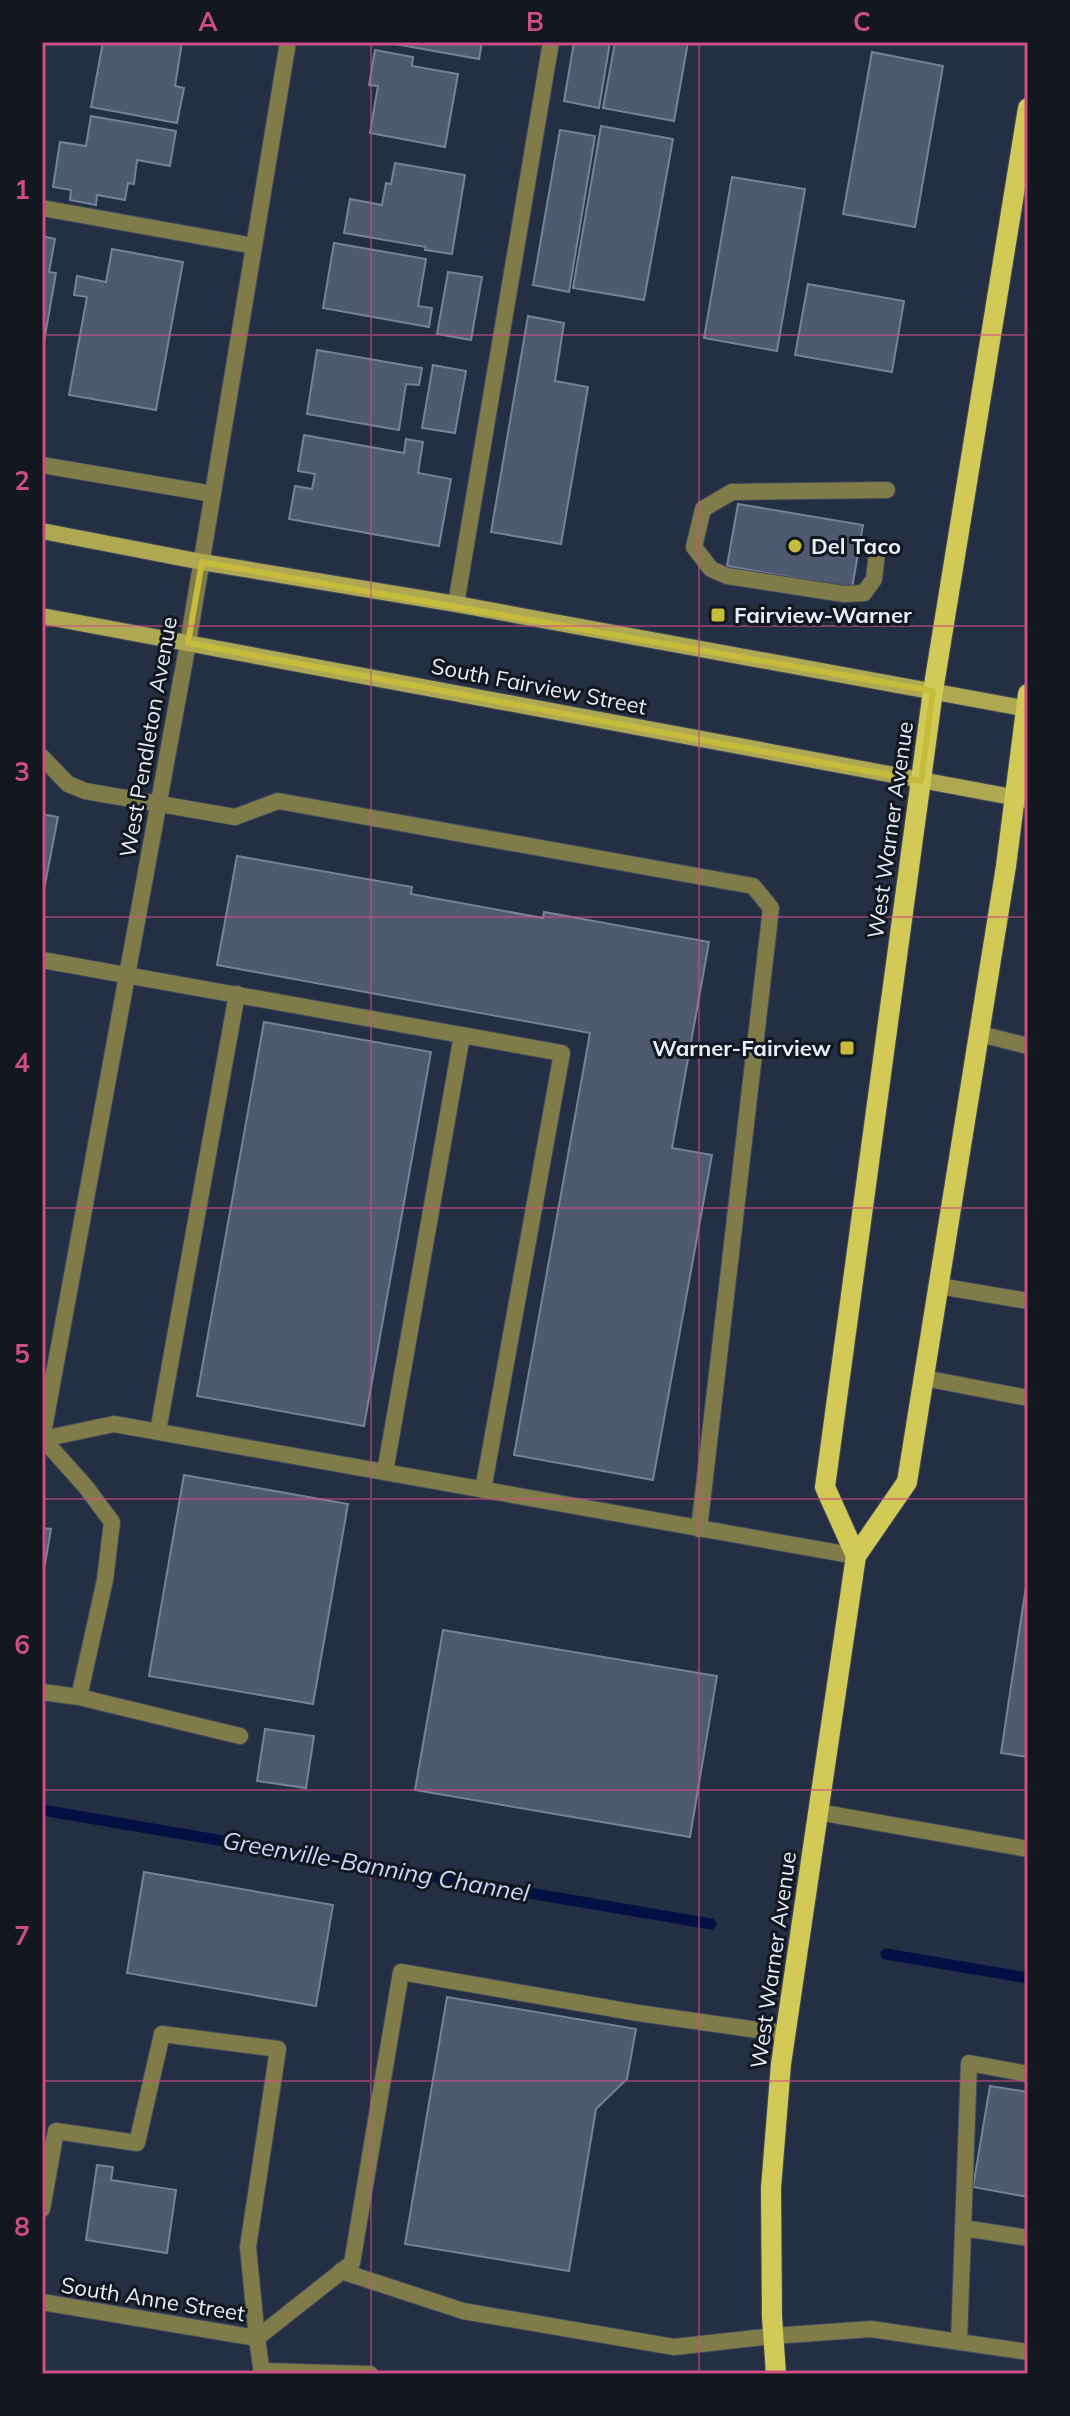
<svg xmlns="http://www.w3.org/2000/svg" width="1070" height="2416" font-family="Mulish,sans-serif">
<style>
.lines{fill:none;stroke-linecap:round;stroke-linejoin:round}
.stream{stroke:#021044;stroke-width:11}
.building{fill:#4f5a70;stroke:#768299;stroke-width:2}
.lane-casing{stroke:#404a5d;stroke-width:18}
.street-casing{stroke:#404a5d;stroke-width:18}
.secondary-casing{stroke:#404a5d;stroke-width:18}
.primary-casing{stroke:#404a5d;stroke-width:22}
.lane{stroke:#807c49;stroke-width:16}
.street{stroke:#807c49;stroke-width:16}
.secondary{stroke:#aea852;stroke-width:16}
.primary{stroke:#d2c957;stroke-width:20}
.marked{fill:none;stroke:#c6bc3c;stroke-width:6;stroke-linejoin:round}
.grid{fill:none;stroke:#cc4e83;stroke-width:2;stroke-opacity:0.55}
.poi-dot{fill:#c6bc3c;stroke:#121720;stroke-width:3}
.labels{text-anchor:middle;stroke-width:6;stroke-linejoin:round;paint-order:stroke}
.poi-label{font-size:22px;font-weight:bold;fill:#e8effc;stroke:#121720;text-anchor:start}
.street-label{font-size:22px;fill:#e8effc;stroke:#121720}
.water-label{font-size:24px;font-style:italic;fill:#c7d8fb;stroke:#121720}
.neatline{fill:none;stroke:#cc4e83;stroke-width:3}
.grid-label{font-size:26px;text-anchor:middle;font-weight:bold;fill:#cc4e83}
</style>
<rect width="100%" height="100%" fill="#252f43"/>
<g class="lines">
<!-- stream -->
<path class="stream" d="M42 1810 711 1924
M886 1954 1028 1978"/>
</g>
<!-- building -->
<path class="building" d="M103 42H182L175 86 184 88 177 123 91 107Z
M384 42H482L479 59Z
M574 42H610L599 108 564 101Z
M615 42H688L674 121 603 108Z
M375 50 413 57 412 66 458 74 445 147 370 133 378 86 369 85Z
M872 52 943 66 915 227 843 214Z
M91 116 176 131 170 166 137 160 134 184 128 183 125 200 97 195 96 205 70 200 71 190 53 187 60 142 86 146Z
M601 126 673 139 644 300 573 288Z
M560 130 595 136 569 292 533 285Z
M395 163 465 175 452 254 425 250 426 247 344 233 350 199 382 205 386 183 391 184Z
M732 177 805 189 777 351 704 338Z
M42 236 55 239 49 272 56 273 42 353Z
M334 243 426 259 418 306 432 308 429 327 323 308Z
M112 249 183 262 156 410 69 395 87 297 74 295 77 276 106 282Z
M448 272 482 277 471 340 437 334Z
M808 284 904 301 892 372 795 355Z
M528 316 564 323 555 381 588 387 561 544 491 532Z
M317 350 422 368 419 385 406 384 399 430 307 414Z
M433 365 466 371 455 433 422 428Z
M304 435 404 453 406 439 423 442 418 473 451 479 439 546 289 519 295 486 312 489 315 474 298 471Z
M738 504 863 525 852 588 727 566Z
M42 814 58 817 42 900Z
M237 856 412 887 411 894 543 918 544 912 709 942 672 1148 712 1155 653 1480 514 1455 590 1033 217 965Z
M264 1022 431 1052 364 1426 197 1396Z
M184 1475 348 1504 313 1704 149 1676Z
M42 1528 51 1529 42 1581Z
M1028 1573V1757L1001 1753Z
M443 1630 717 1676 690 1837 415 1790Z
M265 1729 314 1736 306 1788 257 1781Z
M144 1872 333 1905 316 2006 127 1973Z
M447 1997 636 2029 627 2079 596 2109 569 2271 405 2244Z
M990 2086 1028 2092V2197L973 2187Z
M97 2165 113 2167 111 2180 176 2190 167 2253 86 2240Z"/>
<g class="lines">
<defs>
<path id="lane" d="M42 208 254 246
M877 552 874 579 864 593 844 594 727 576 711 569 694 547 703 509 732 492 887 490
M456 604 551 42
M42 757 68 784 85 791 235 817 278 801 753 886 771 908 699 1529
M42 960 562 1053 483 1490
M980 1034 1028 1046
M939 1286 1028 1301
M924 1378 1028 1398
M158 1431 237 994
M385 1472 462 1035
M42 1692 79 1697 105 1580 112 1522 86 1487 43 1439 114 1424 856 1556
M79 1697 240 1736
M818 1812 1028 1849
M42 2209 56 2131 137 2143 162 2034 278 2049 248 2247 257 2338
M963 2228 1028 2238
M341 2271 463 2311 674 2347 773 2336
M257 2338 352 2263 401 1972 638 2013 786 2034
M959 2342 969 2063 1028 2074
M262 2371 370 2374"/>
<path id="street" d="M42 465 213 494
M42 1439 188 643 288 42
M42 2302 257 2338 262 2374
M773 2336 871 2329 1028 2352"/>
<path id="secondary" d="M42 531 202 562 456 604 1028 709
M42 616 1028 800"/>
<path id="primary" d="M856 1556 825 1487 933 691 1028 108
M776 2374 772 2317 771 2188 781 2064 856 1556 907 1482 1006 866 1028 694"/>
</defs>
<!-- lane casing -->
<use href="#lane" class="lane-casing"/>
<!-- street casing -->
<use href="#street" class="street-casing"/>
<!-- secondary casing -->
<use href="#secondary" class="secondary-casing"/>
<!-- primary casing -->
<use href="#primary" class="primary-casing"/>
<!-- lane -->
<use href="#lane" class="lane"/>
<!-- street -->
<use href="#street" class="street"/>
<!-- secondary -->
<use href="#secondary" class="secondary"/>
<!-- primary -->
<use href="#primary" class="primary"/>
</g>
<!-- marked area -->
<path class="marked" d="M202 562 933 691 921 781 188 643Z"/>
<!-- grid -->
<path class="grid" d="M371 42V2374M699 42V2374M42 335H1028M42 626H1028M42 917H1028M42 1208H1028M42 1499H1028M42 1790H1028M42 2081H1028"/>
<!-- markers -->
<g class="poi-dot">
<circle cx="795" cy="546" r="8"/>
<rect x="710" y="607" width="16" height="16" rx="4"/>
<rect x="839" y="1040" width="16" height="16" rx="4"/>
</g>
<g class="labels">
<!-- poi labels -->
<g class="poi-label">
<text x="811" y="554">Del Taco</text>
<text x="734" y="623">Fairview-Warner</text>
<text x="831" y="1056" text-anchor="end">Warner-Fairview</text>
</g>
<!-- street labels -->
<g class="street-label">
<text transform="translate(539 686) rotate(11)" y="8">South Fairview Street</text>
<text transform="translate(148 737) rotate(-80)" y="8">West Pendleton Avenue</text>
<text transform="translate(890 830) rotate(-82)" y="8">West Warner Avenue</text>
<text transform="translate(773 1960) rotate(-82)" y="8">West Warner Avenue</text>
<text transform="translate(153 2299) rotate(9)" y="8">South Anne Street</text>
</g>
<!-- water labels -->
<g class="water-label">
<text transform="translate(376 1867) rotate(10)" y="8">Greenville-Banning Channel</text>
</g>
</g>
<!-- border -->
<rect width="1070" height="2416" fill="none" stroke="#121720" stroke-width="88"/>
<rect x="44" y="44" width="982" height="2328" class="neatline"/>
<g class="grid-label">
<text x="208" y="31">A</text>
<text x="535" y="31">B</text>
<text x="862" y="31">C</text>
<text x="22" y="199">1</text>
<text x="22" y="490">2</text>
<text x="22" y="781">3</text>
<text x="22" y="1072">4</text>
<text x="22" y="1363">5</text>
<text x="22" y="1654">6</text>
<text x="22" y="1945">7</text>
<text x="22" y="2236">8</text>
</g>
</svg>
